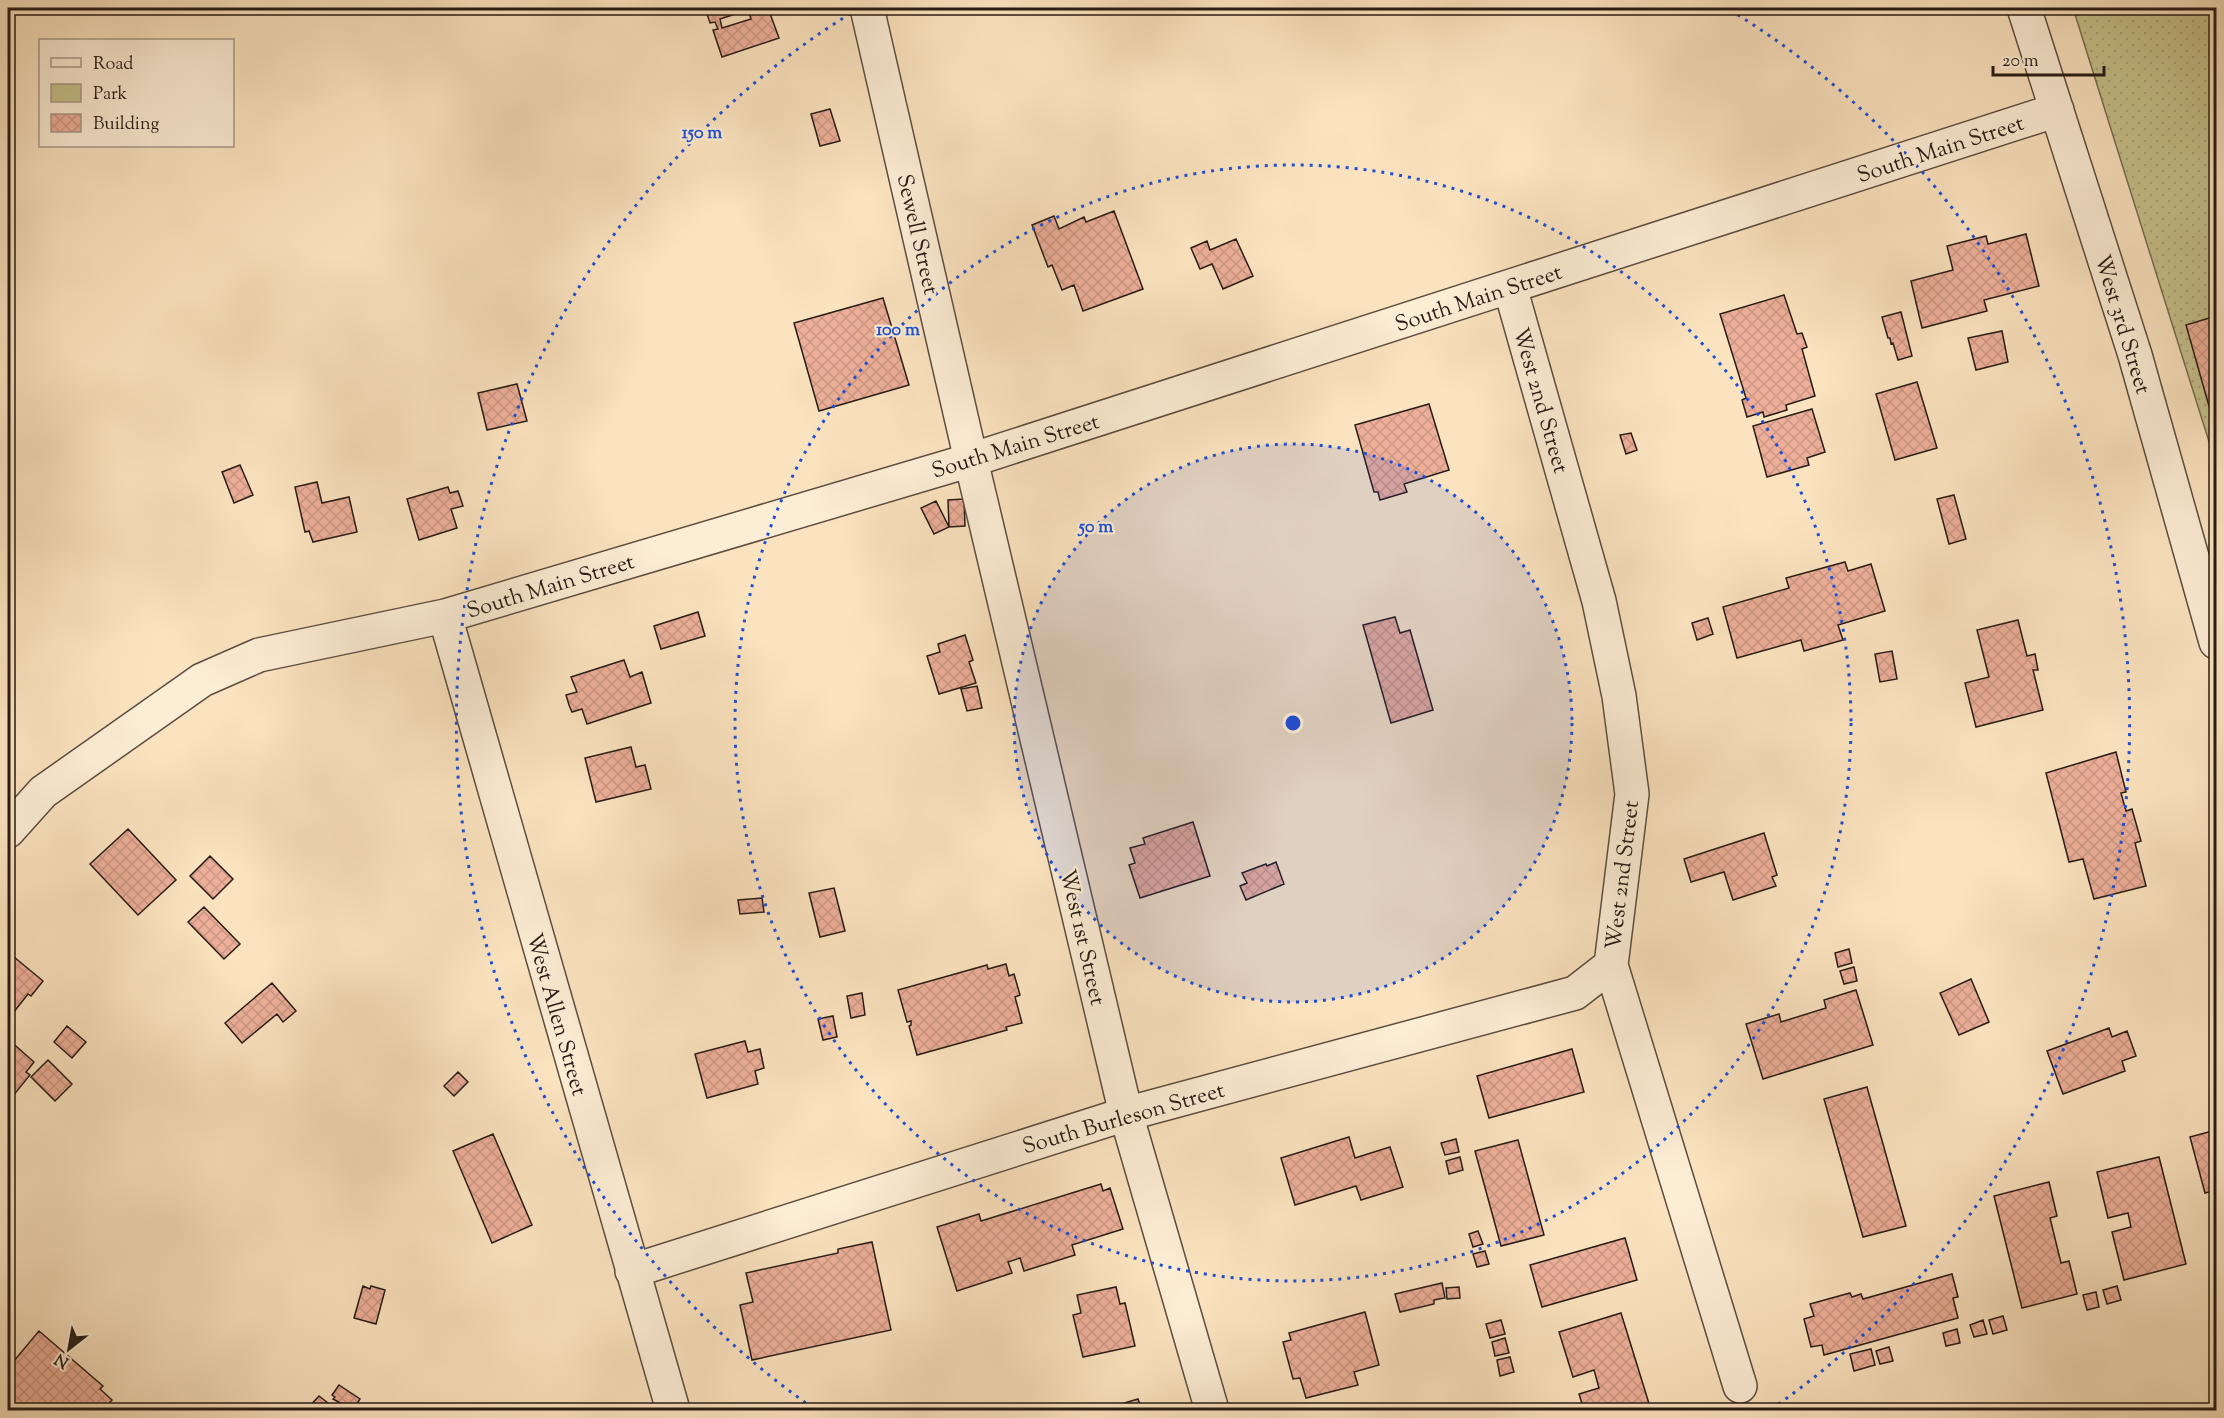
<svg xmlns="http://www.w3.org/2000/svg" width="2224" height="1418" font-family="'Sorts Mill Goudy',serif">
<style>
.green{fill:url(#green-dots);stroke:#766e50;stroke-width:1.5}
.building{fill:url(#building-cross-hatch);stroke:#271b15;stroke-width:1.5;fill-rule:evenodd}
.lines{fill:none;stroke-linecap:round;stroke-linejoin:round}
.minor-casing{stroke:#5c4d40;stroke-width:36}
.minor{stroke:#fcedd5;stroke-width:33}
.ring{fill:none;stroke:#1d4ed8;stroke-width:3;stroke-dasharray:3 6}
.labels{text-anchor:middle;stroke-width:4.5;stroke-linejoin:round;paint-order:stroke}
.street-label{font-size:22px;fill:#271b15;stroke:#fcedd5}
.centre{fill:#1d4ed8;stroke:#fcedd5;stroke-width:3}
.ring-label{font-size:18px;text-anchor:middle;font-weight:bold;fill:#1d4ed8;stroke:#fcedd5;stroke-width:4.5;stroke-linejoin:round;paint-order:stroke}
</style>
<defs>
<pattern id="green-dots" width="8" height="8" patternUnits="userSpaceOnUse" patternTransform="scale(1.5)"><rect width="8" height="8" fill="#c6c18c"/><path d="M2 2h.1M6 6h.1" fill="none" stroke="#aaa578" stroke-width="1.8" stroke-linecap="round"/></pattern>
<pattern id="building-cross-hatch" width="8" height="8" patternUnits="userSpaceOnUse" patternTransform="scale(1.5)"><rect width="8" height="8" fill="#edaf99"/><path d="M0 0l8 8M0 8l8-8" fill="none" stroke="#cb9683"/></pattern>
</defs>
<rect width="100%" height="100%" fill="#fbe3bf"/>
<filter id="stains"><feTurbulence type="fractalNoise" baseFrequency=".00333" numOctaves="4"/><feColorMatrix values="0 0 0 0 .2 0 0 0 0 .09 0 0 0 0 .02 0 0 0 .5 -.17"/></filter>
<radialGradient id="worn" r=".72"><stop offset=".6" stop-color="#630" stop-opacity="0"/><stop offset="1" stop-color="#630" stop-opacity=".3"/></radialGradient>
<!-- green -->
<path class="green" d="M2073 8H2216V464Z"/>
<!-- building -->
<path class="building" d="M705 8H768L779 38 722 57 713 30 718 29 715 22 710 23ZM748 10 751 19 722 28 720 19Z
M830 109 840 141 820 146 811 114Z
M1114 211 1143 289 1083 311 1074 285 1062 290 1052 265 1048 267 1032 225 1054 216 1059 229 1084 217 1086 222Z
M2026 234 2039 286 1984 300 1987 311 1922 328 1911 281 1953 270 1947 246 1986 236 1988 244Z
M1236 239 1253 276 1223 289 1212 264 1200 269 1191 248 1207 241 1210 250Z
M1784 295 1797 334 1802 333 1807 347 1802 349 1815 396 1786 405 1787 410 1764 417 1763 412 1747 417 1742 400 1746 398 1720 314Z
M883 298 909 385 819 411 794 323Z
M1901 312 1912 356 1898 360 1893 343 1891 344 1890 338H1888L1882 317Z
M2216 316V404L2209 406 2186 325Z
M2002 331 2008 362 1976 370 1968 338Z
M1917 382 1937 448 1895 460 1876 394Z
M517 384 527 421 487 430 478 393Z
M1429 404 1449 470 1404 484 1407 492 1380 500 1378 492H1374L1355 425Z
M1812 409 1825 452 1807 458 1809 465 1767 477 1753 426Z
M1631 433 1637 450 1626 454 1620 435Z
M240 465 253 495 234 503 222 472Z
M317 482 322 503 349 497 357 532 313 542 309 531 305 532 295 487Z
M448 487 450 493 458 491 463 506 451 509 457 528 419 540 407 499Z
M1954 495 1966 539 1949 544 1937 499Z
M964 499 965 526 949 527 948 500Z
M936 501 949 527 934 534 921 508Z
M1845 562 1848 571 1871 564 1885 611 1838 625 1843 640 1804 651 1801 640 1737 658 1723 607 1789 588 1786 578Z
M698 612 705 636 661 649 654 626Z
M1395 617 1400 633 1410 630 1433 710 1391 723 1363 625Z
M1708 618 1713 634 1697 640 1692 623Z
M2018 620 2027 656 2035 654 2038 670H2033L2043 710 1976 727 1965 683 1989 677 1977 630Z
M965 635 973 660 969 662 976 683 939 694 927 656 940 652 938 644Z
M1892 651 1897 679 1880 682 1875 654Z
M624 660 630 677 642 672 651 703 587 724 582 709 572 712 569 705 566 695 577 692 571 677Z
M977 686 982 708 967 711 961 689Z
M631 747 636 767 645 765 651 789 596 802 585 758Z
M2116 752 2126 792 2121 793 2126 811 2132 809 2141 841 2135 843 2146 886 2094 899 2083 859 2069 862 2046 773Z
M1193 822 1210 876 1140 898 1129 865 1135 863 1130 848 1145 844 1143 838Z
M128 829 176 880 138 915 90 864Z
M1764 833 1777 875 1772 877 1776 886 1733 900 1724 872 1691 882 1684 859Z
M210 856 233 879 213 899 190 876Z
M1276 862 1284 884 1246 900 1240 886 1247 883 1242 873 1266 864 1267 866Z
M834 888 845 931 820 937 809 893Z
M762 898 764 912 740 914 738 900Z
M204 907 240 944 224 959 188 922Z
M1849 949 1852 963 1838 967 1835 953Z
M8 952 43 981 31 996 28 994 13 1013 8 1008Z
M1006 964 1009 976 1014 974 1020 995 1015 997 1022 1023 1006 1027 1007 1030 917 1055 909 1026 911 1025V1021L907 1022 898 990 987 965 988 969Z
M1854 967 1857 981 1844 984 1840 971Z
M1971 979 1989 1022 1959 1035 1940 993Z
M272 983 296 1011 283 1022 277 1014 242 1043 225 1023Z
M1856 990 1873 1045 1763 1079 1746 1024 1779 1014 1781 1022 1826 1008 1824 1000Z
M862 993 865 1015 851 1018 847 996Z
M833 1016 837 1037 823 1040 818 1019Z
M67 1026 86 1042 72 1058 54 1042Z
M2109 1028 2112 1037 2127 1031 2136 1056 2122 1061 2125 1071 2063 1094 2047 1051Z
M8 1039 34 1062 26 1072 30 1075 8 1102Z
M745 1041 748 1052 760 1049 764 1068 755 1071 758 1084 707 1098 695 1054Z
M1572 1049 1584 1092 1489 1118 1477 1076Z
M48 1060 72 1084 55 1101 31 1077Z
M458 1072 468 1082 454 1096 444 1086Z
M1867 1087 1906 1226 1863 1237 1824 1099Z
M2216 1130V1190L2205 1193 2190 1137Z
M493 1134 532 1225 492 1243 453 1151Z
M1349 1137 1355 1158 1390 1147 1403 1187 1361 1200 1356 1186 1295 1205 1281 1158Z
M1456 1139 1459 1152 1445 1155 1441 1143Z
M1518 1140 1544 1235 1501 1246 1475 1151Z
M1460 1157 1463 1170 1449 1174 1446 1161Z
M2159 1157 2186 1264 2124 1280 2112 1232 2131 1227 2128 1213 2108 1218 2097 1172Z
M2049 1182 2057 1216 2050 1218 2061 1263 2069 1261 2077 1294 2022 1308 1994 1196Z
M1101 1184 1103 1191 1110 1188 1123 1229 1072 1245 1075 1255 1024 1271 1020 1258 1008 1262 1012 1273 957 1291 937 1227 979 1214 981 1221Z
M1478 1231 1483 1244 1473 1247 1469 1234Z
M1625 1238 1637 1280 1542 1307 1530 1265Z
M872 1242 891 1330 752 1360 740 1305 753 1302 746 1273 838 1253V1249Z
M1485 1251 1489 1264 1477 1267 1473 1254Z
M1952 1274 1958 1297 1953 1298 1958 1318 1824 1355 1822 1345 1811 1347 1804 1319 1814 1316 1810 1304 1850 1293 1852 1297 1861 1294 1863 1299Z
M1442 1283 1445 1298 1434 1300V1304L1400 1312 1395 1294Z
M363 1286 370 1289 371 1286 385 1290 376 1324 354 1318Z
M2117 1286 2121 1300 2107 1304 2103 1290Z
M1116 1287 1120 1304 1125 1303 1135 1346 1083 1357 1073 1315 1081 1313 1077 1295Z
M1459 1287 1460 1298 1447 1299 1446 1288Z
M2096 1292 2099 1307 2087 1310 2083 1295Z
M1365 1312 1379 1365 1354 1372 1358 1385 1306 1398 1300 1378 1293 1379 1283 1342 1291 1340 1289 1333Z
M1621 1313 1651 1410H1584L1579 1394 1599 1388 1594 1370 1573 1377 1559 1332Z
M2003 1316 2007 1330 1993 1334 1989 1320Z
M1501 1320 1505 1334 1490 1338 1486 1324Z
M1983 1320 1987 1334 1974 1337 1970 1325Z
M1957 1329 1960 1343 1946 1346 1943 1333Z
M39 1331 103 1386 100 1389 112 1400 103 1410H8V1368Z
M1505 1338 1509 1353 1495 1356 1492 1342Z
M1889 1347 1893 1361 1880 1364 1876 1351Z
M1871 1349 1875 1365 1854 1371 1850 1354Z
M1510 1357 1514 1372 1500 1376 1497 1360Z
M339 1385 360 1399 353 1410 333 1399 335 1397 332 1395Z
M319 1396 337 1410H306Z
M1138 1399 1142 1410H1101Z"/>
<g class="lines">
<defs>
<path id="minor" d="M867 8 971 460 1126 1114 1212 1410
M2024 8 2135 355 2216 642
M1510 287 1599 601 1619 696 1632 794 1611 965 1740 1386
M445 616 673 1410
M8 831 43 792 202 680 259 655 445 616 971 460 2057 110
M632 1271 1126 1114 1575 993 1611 965"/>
</defs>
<!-- minor casing -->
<use href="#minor" class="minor-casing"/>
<!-- minor -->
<use href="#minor" class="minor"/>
</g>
<!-- distance rings -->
<circle cx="1293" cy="723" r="279" fill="#1d4ed8" fill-opacity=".12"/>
<g class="ring">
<circle cx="1293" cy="723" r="279"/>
<circle cx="1293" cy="723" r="558"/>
<path d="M813 1408A836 836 0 0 1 856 10M1730 10A836 836 0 0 1 1773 1408"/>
</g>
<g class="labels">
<!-- street labels -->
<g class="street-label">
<text transform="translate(1940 148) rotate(-18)" y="8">South Main Street</text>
<text transform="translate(919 234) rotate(77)" y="8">Sewell Street</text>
<text transform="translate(1478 297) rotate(-18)" y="8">South Main Street</text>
<text transform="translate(2124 324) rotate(73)" y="8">West 3rd Street</text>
<text transform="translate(1542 400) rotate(74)" y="8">West 2nd Street</text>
<text transform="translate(1015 445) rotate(-17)" y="8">South Main Street</text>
<text transform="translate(550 585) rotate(-17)" y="8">South Main Street</text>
<text transform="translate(1621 875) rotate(-83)" y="8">West 2nd Street</text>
<text transform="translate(1084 937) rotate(77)" y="8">West 1st Street</text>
<text transform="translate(558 1014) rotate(74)" y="8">West Allen Street</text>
<text transform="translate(1123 1117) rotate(-16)" y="8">South Burleson Street</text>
</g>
</g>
<circle cx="1293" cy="723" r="9" class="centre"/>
<g class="ring-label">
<text x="702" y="138">150 m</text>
<text x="898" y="335">100 m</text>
<text x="1096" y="532">50 m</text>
</g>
<!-- margin -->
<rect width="2224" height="1418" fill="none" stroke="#fbe3bf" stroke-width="30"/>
<rect x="9" y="9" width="2206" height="1400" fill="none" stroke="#271b15" stroke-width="3"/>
<rect x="15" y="15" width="2194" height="1388" fill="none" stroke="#271b15" stroke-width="1.5"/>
<!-- legend -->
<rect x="39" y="39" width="195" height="108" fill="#fcedd5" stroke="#a79988" stroke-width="1.5"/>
<rect x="51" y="58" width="30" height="9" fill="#fcedd5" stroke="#a79988" stroke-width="1.5"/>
<text x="93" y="69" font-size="18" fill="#271b15">Road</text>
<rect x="51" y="84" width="30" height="18" fill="#c6c18c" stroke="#a79988" stroke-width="1.5"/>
<text x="93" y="99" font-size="18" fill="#271b15">Park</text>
<rect x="51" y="114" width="30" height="18" fill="url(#building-cross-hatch)" stroke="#a79988" stroke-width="1.5"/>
<text x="93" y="129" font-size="18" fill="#271b15">Building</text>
<!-- north arrow -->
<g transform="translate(69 1349) rotate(211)" stroke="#fcedd5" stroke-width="4.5" paint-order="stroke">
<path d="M0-4.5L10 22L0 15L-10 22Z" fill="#271b15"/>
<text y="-9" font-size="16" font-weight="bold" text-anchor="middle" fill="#271b15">N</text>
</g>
<!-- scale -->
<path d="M1993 66v9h111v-9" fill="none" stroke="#271b15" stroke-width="3"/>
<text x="2002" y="66" font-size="18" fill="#271b15" stroke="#fcedd5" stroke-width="4.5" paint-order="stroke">20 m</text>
<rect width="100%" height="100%" filter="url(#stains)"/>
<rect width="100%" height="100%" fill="url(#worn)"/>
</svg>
